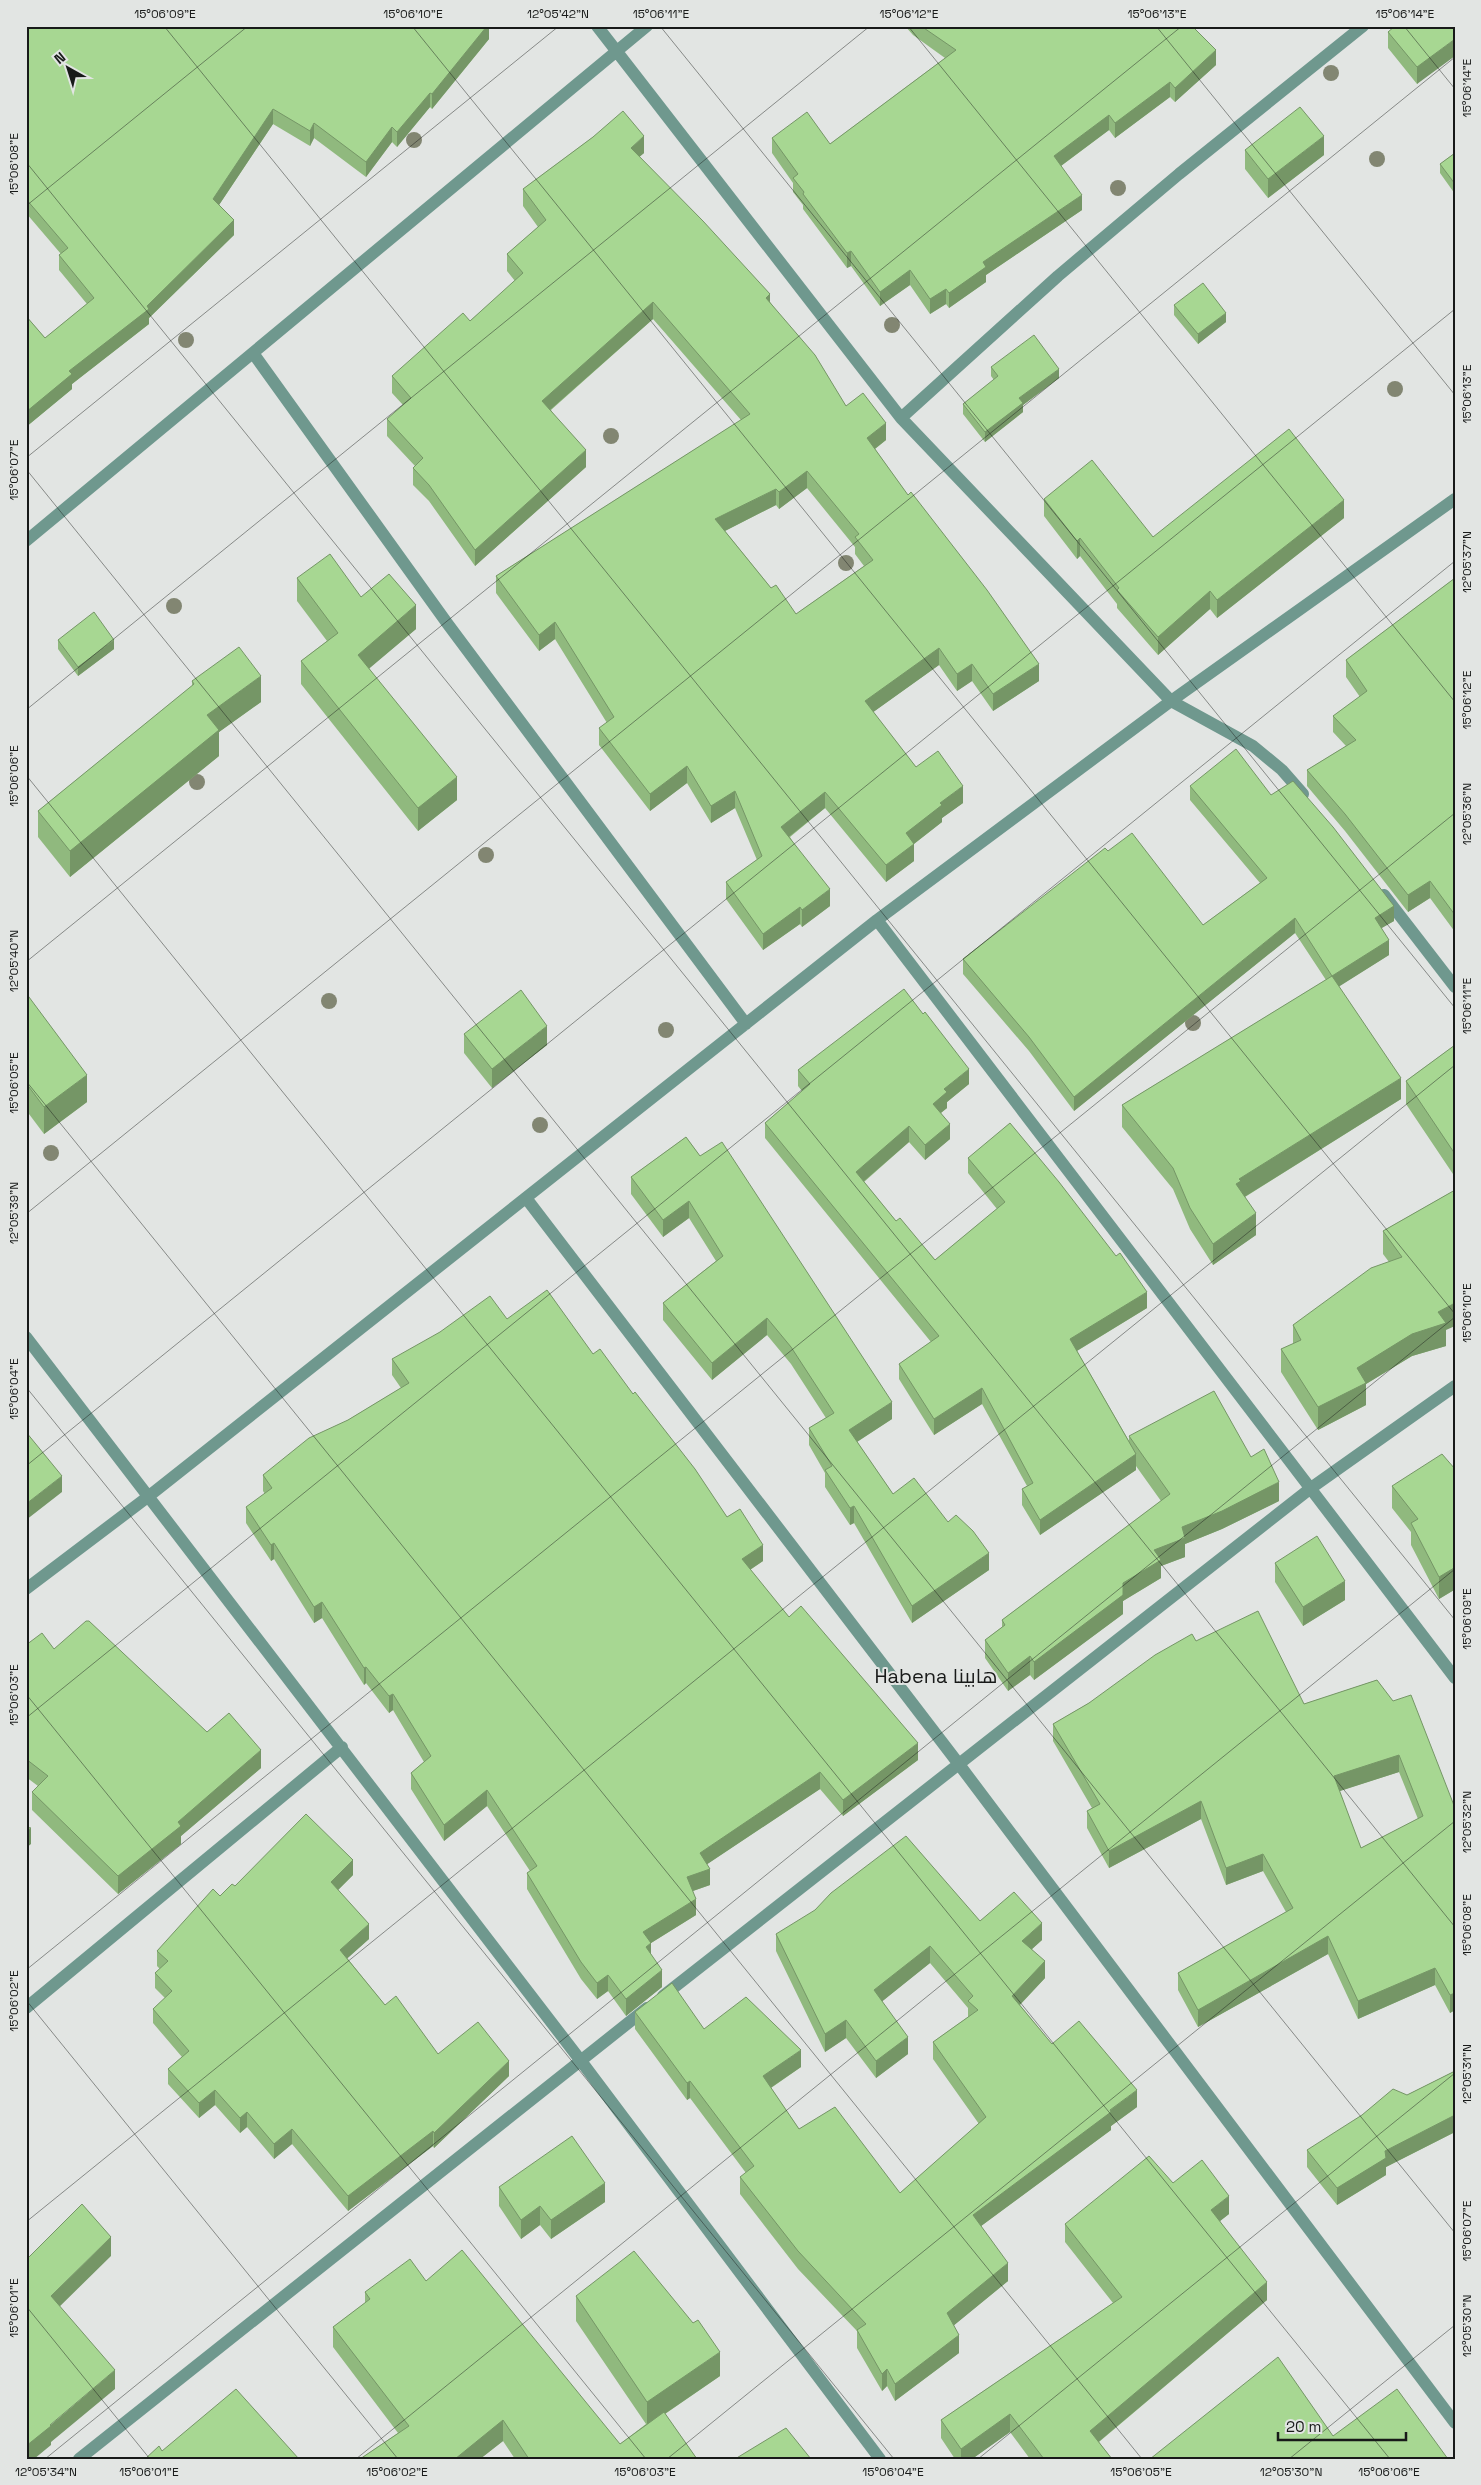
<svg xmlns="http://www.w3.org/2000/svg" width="1481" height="2485" font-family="'Space Grotesk',Cairo,sans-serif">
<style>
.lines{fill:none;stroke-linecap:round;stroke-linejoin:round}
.minor{stroke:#6f988e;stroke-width:12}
.tree{fill:#828672}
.wall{fill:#90b97e;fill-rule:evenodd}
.shaded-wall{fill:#759666}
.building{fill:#a7d792;stroke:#759666;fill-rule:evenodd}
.ticks{fill:none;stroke:#181a19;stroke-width:1;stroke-opacity:0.45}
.labels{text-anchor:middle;stroke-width:4;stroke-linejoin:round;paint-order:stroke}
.neighbourhood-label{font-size:20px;fill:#181a19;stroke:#e2e5e3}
.neatline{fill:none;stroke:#181a19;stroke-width:2}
.ticks-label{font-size:12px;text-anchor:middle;fill:#181a19}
</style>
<rect width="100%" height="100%" fill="#e2e5e3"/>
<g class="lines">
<!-- minor -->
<path class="minor" d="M597 26 901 418 1171 701 1253 746 1282 770 1303 794
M253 353 447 623 746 1024
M901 418 1058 276 1179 174 1363 26
M26 541 647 26
M1384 895 1455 987
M877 920 1455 1678
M526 1198 958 1763 1455 2423
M26 1337 581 2061 880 2459
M26 1589 149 1496 877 920 1171 701 1455 499
M663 1996 1311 1488 1455 1386
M26 2008 342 1747
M79 2459 647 2008"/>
</g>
<!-- trees -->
<g class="tree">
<circle cx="1331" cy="73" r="8"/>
<circle cx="414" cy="140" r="8"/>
<circle cx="1377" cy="159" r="8"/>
<circle cx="1118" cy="188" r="8"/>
<circle cx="892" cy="325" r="8"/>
<circle cx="186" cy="340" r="8"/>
<circle cx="1395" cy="389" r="8"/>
<circle cx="611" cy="436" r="8"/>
<circle cx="846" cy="563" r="8"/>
<circle cx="174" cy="606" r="8"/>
<circle cx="197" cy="782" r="8"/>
<circle cx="486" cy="855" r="8"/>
<circle cx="329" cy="1001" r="8"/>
<circle cx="1193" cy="1023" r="8"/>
<circle cx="666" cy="1030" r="8"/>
<circle cx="540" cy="1125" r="8"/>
<circle cx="51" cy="1153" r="8"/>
</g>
<!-- wall -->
<path class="wall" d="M26 26H489V39L432 109 430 107 397 147 392 142 366 177 314 138 310 146 273 124 219 205 234 235 149 318V324L72 384V389L26 427V316L45 338 87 304 59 270V255L61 254 26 213Z
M905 26H1192L1216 65 1175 102 1170 97 1115 138 1109 130 1061 166 1082 210 986 275V282L949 308 946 304 930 314 910 285 880 306 851 266 847 268 803 209V205L793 192V183L772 153V138L830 144 945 58 913 35Z
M1455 26 1417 84 1388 48V32Z
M593 137 644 153 639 157 770 302 846 406 886 440 875 449 1039 681 993 711 972 681 957 691 939 665 873 712 916 767 963 803 942 818V822L914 844V861L886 882 825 808 790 837 830 906 802 927 800 924 763 950 726 899V882L757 860 735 808 711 823 687 783 650 811 599 745V728L607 723 555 639 539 651 496 593V576L741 420 653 319 551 410 586 467 475 566 429 501 413 485V468L415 466 387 436V419L403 405 392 393V376L470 321 515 281 507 271V254L538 227 523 206V189ZM807 488 855 547V554L864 566 796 614 771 588 725 531 776 505 779 509Z
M1245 150 1324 155 1268 198 1245 169Z
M1455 153V194L1440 173V164Z
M1174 305 1226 322 1198 344 1174 315Z
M991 367 1059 378 1023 405V412L985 442 963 414V404L994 380 991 376Z
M1044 499 1153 537 1344 518 1217 618 1210 609 1158 655 1117 608V604L1080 556 1077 559 1044 516Z
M297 578 361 597 416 629 369 668 457 800 418 831 301 684V661L327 641 297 601Z
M1455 578V932L1430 898 1408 912 1345 831 1307 786V770L1346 746 1333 732V716L1360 697 1346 677V660Z
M58 640 114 649 78 676 58 649Z
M192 681 261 702 219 732V756L70 877 38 837V811L192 686Z
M1190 786 1271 795 1394 921 1381 928 1389 955 1339 986 1401 1099 1245 1197 1256 1235 1213 1265 1190 1229 1173 1189 1122 1127V1105L1326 980 1295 933 1074 1111 1029 1051 963 974V959L1108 851 1203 925 1260 883 1190 800Z
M26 993 87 1102 44 1134 26 1110Z
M464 1034 547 1045 492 1088 464 1053Z
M1455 1045V1177L1406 1104V1081Z
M798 1070 969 1084 947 1102V1108L941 1113 950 1139 925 1160 909 1142 864 1182 896 1221 935 1260 997 1209 968 1173V1158L1147 1308 1077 1351 1129 1441V1436L1251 1457 1279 1501 1222 1529 1185 1544V1557L1161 1566V1578L1123 1601V1614L1034 1680 1030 1675 1008 1691 985 1658V1640L1002 1627V1620L1161 1501 1136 1466V1470L1040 1535 1022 1505V1489L1027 1486 982 1404 934 1435 899 1379V1364L931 1342 765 1138V1123L802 1091 798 1086Z
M686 1137 892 1419 857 1442 893 1494 948 1522 989 1570 912 1623 854 1523 850 1525 825 1487V1473L809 1445V1428L826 1418 791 1364 767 1335 712 1380 663 1320V1303L716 1261 689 1218 663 1237 631 1194V1177Z
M1455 1190 1446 1330V1346L1412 1356 1366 1384V1405L1318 1430 1281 1372V1349L1293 1344V1325L1389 1262 1383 1254V1231Z
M507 1319 593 1354 633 1394 727 1517 763 1561 750 1570 789 1617 918 1760 843 1816 820 1789 707 1864 710 1885 693 1891 696 1915 651 1943V1954L662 1987 626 2016 608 1991 597 1999 581 1979 527 1889V1873L530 1871 487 1806 444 1841 411 1789V1773L424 1762 393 1710 389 1713 366 1683 364 1685 322 1618 314 1623 274 1559 271 1561 246 1523V1507L265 1494 263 1491V1475L348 1420 401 1388 392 1375V1359Z
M1455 1469V1591L1454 1590 1439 1599 1411 1545V1532L1392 1508V1486Z
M1275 1563 1345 1600 1303 1626 1275 1582Z
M1196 1641 1304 1704 1377 1680 1455 1808V2010L1450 2013 1435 1985 1358 2019 1328 1954 1198 2027 1178 1990V1973L1286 1912 1263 1871 1226 1885 1201 1819 1109 1868 1087 1828V1811L1092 1808 1053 1741V1724ZM1399 1772 1418 1819 1361 1848 1339 1791Z
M26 1645 54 1649 207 1732 261 1768 181 1836V1844L118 1894 32 1810V1792L38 1786 26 1777Z
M353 1875 338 1890 369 1939 347 1958 385 2005 438 2054 509 2076 434 2148 433 2146 348 2211 292 2144 274 2159 247 2127 240 2133 215 2105 199 2118 168 2084V2069L182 2057 153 2023V2009L165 1998 155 1988V1973L160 1969 157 1966V1951L235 1886Z
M980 1921 1042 1940 1032 1949 1045 1978 1020 2005 1052 2044 1137 2107 1111 2126V2130L981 2226 1008 2281 954 2325 959 2353 895 2401 887 2386 882 2391 857 2348V2331L798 2269 740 2194V2177L746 2173 690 2098 687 2100 635 2029V2012L704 2029 801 2067 771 2088 799 2129 900 2193 979 2124 933 2059V2042L968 2017V2008L930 1963 882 2001 908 2054 876 2078 846 2038 825 2052 776 1951V1934Z
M1455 2071V2132L1386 2167V2175L1337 2205 1307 2167V2150L1407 2095Z
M1173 2183 1229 2214 1220 2221 1267 2300 1099 2442 1112 2459H1030L1010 2432 972 2459H955L941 2438V2420L1113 2303 1065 2242V2224Z
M499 2187 605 2202 551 2239 540 2225 521 2239 499 2206Z
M426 2281 620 2444 646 2424 576 2321V2296L720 2376 665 2414 697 2459H515L503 2441 480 2459H360L398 2433 333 2347V2327L365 2303V2292Z"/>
<!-- shaded-wall -->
<path class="shaded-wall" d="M487 26H489V39L432 109V94Z
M1455 39V56L1417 84V67Z
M1216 50V65L1175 102V88Z
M1170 82V97L1115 138V123Z
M430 93V107L397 147V132Z
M273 109V124L213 214V199Z
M1109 115V130L1054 171V156Z
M314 123V138L310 146V131Z
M392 127V142L366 177V162Z
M644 136V153L631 164V148Z
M1324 136V155L1268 198V179Z
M1082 195V210L986 275V282L949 308V293L983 262Z
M234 220V235L149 318V324L72 384V389L26 427V412L69 371 147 306Z
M851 251V266L847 268V253Z
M910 270V285L880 306V292Z
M946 289V304L930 314V299Z
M770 294V311L766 298Z
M653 302V319L542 417V401Z
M1226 313V322L1198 344V334Z
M1059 369V378L1023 405V412L985 442V432L1019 398Z
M886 423V440L867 455V438Z
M586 450V467L475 566V550Z
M807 471V488L779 509V492Z
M776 489V505L715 536V519Z
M1344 500V518L1217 618V600Z
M1080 538V556L1077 559V541Z
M1210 591V609L1158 655V637Z
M416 605V629L358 678V655Z
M555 622V639L539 651V635Z
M114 640V649L78 676V667Z
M939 648V665L865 718V701Z
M972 664V681L957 691V674Z
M1039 664V681L993 711V694Z
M261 676V702L219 732V756L70 877V851L207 715Z
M687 766V783L650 811V794Z
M457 777V800L418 831V808Z
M963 786V803L942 818V822L906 850V833L940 803Z
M735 791V808L711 823V806Z
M825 792V808L781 843V827Z
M914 844V861L886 882V865Z
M1430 881V898L1408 912V895Z
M830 889V906L802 927V910Z
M1394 906V921L1375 932V918Z
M800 907V924L763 950V934Z
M1295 918V933L1074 1111V1097Z
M1389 940V955L1332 991V976Z
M547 1026V1045L492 1088V1069Z
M969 1069V1084L947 1102V1108L933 1119V1104L944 1089Z
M87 1075V1102L44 1134V1107Z
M1401 1078V1099L1241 1199 1236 1184 1239 1179Z
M950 1124V1139L925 1160V1145Z
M909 1126V1142L856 1188V1172Z
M689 1201V1218L663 1237V1220Z
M1256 1213V1235L1213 1265V1244Z
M1147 1292V1308L1070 1355V1339Z
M1455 1303V1326L1446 1330V1346L1412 1356 1366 1384V1405L1318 1430V1407L1357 1368 1438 1312Z
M767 1318V1335L712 1380V1363Z
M982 1388V1404L934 1435V1419Z
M892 1402V1419L849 1447V1430Z
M1136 1454V1470L1040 1535V1520Z
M62 1476V1492L26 1520V1504Z
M1279 1482V1501L1222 1529 1185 1544V1557L1161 1566V1578L1123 1601V1614L1034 1680V1662L1123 1583 1154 1550 1182 1527Z
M854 1506V1523L850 1525V1508Z
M274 1543V1559L271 1561V1545Z
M763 1545V1561L742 1575V1559Z
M989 1553V1570L912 1623V1606Z
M1454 1568V1590L1439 1599V1577Z
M1345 1581V1600L1303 1626V1607Z
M322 1602V1618L314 1623V1607Z
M1030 1656V1675L1008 1691V1673Z
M366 1667V1683L364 1685V1668Z
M393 1694V1710L389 1713V1696Z
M918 1743V1760L843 1816V1800Z
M261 1750V1768L181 1836V1844L118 1894V1876L178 1822Z
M1399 1755V1772L1334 1793V1776Z
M820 1772V1789L700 1869V1853Z
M487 1790V1806L444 1841V1825Z
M1201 1801V1819L1109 1868V1851Z
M31 1828V1844L26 1848V1832Z
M1263 1854V1871L1226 1885V1868Z
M353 1860V1875L331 1897V1882Z
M710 1869V1885L687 1893V1877Z
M696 1899V1915L643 1948V1932Z
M1042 1923V1940L1022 1958V1941Z
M369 1924V1939L340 1965V1950Z
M1328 1936V1954L1198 2027V2010Z
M651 1943V1959L646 1947Z
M930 1946V1963L874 2008V1990Z
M1045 1961V1978L1012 2013V1996Z
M1435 1968V1985L1358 2019V2001Z
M662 1970V1987L626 2016V1999Z
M608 1975V1991L597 1999V1983Z
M1455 1993V2010L1450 2013V1995Z
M846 2020V2038L825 2052V2034Z
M908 2037V2054L876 2078V2061Z
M801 2050V2067L763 2093V2076Z
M509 2061V2076L434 2148V2133Z
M690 2081V2098L687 2100V2083Z
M215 2090V2105L199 2118V2103Z
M1137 2090V2107L1111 2126V2130L973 2232V2215Z
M247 2112V2127L240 2133V2118Z
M1455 2115V2132L1386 2167V2175L1337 2205V2188L1385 2151Z
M292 2129V2144L274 2159V2144Z
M433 2131V2146L348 2211V2196Z
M605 2183V2202L551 2239V2220Z
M1229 2196V2214L1211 2228V2210Z
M540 2206V2225L521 2239V2220Z
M111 2237V2256L51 2315V2296Z
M1008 2263V2281L947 2331V2313Z
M1267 2282V2300L1090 2449V2431Z
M959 2335V2353L895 2401V2384Z
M720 2352V2376L647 2426V2402Z
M887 2369V2386L882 2391V2374Z
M115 2370V2389L51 2442V2445L34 2459H26V2446Z
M1010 2414V2432L972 2459H961V2449Z
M503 2420V2441L480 2459H455Z"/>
<!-- building -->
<path class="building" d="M26 26H487L432 94 430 93 397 132 392 127 366 162 314 123 310 131 273 109 213 199 234 220 147 306 149 309 69 371 72 374 26 412V316L45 338 94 298 59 255 68 248 26 199Z
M921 26H1192L1216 50 1175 88 1170 82 1115 123 1109 115 1054 156 1082 195 983 262 986 267 949 293 946 289 930 299 910 270 880 292 851 251 847 253 803 194 804 192 793 178 798 174 772 138 807 112 830 144 956 50Z
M1395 26H1455V39L1417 67 1388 32Z
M1300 107 1324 136 1268 179 1245 150Z
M623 111 644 136 631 148 703 221 770 294 766 298 815 355 846 406 863 393 886 423 867 438 908 495 911 492 987 590 1039 664 993 694 972 664 957 674 939 648 865 701 916 767 938 751 963 786 940 803 942 805 906 833 914 844 886 865 825 792 781 827 830 889 802 910 800 907 763 934 726 882 762 856 735 791 711 806 687 766 650 794 599 728 614 717 555 622 539 635 496 576 750 414 653 302 542 401 586 450 475 550 429 485 413 468 423 458 387 419 411 398 392 376 463 313 470 321 523 273 507 254 546 220 523 189 593 137ZM807 471 859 534 855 537 873 560 796 614 776 585 771 588 715 519 776 489 779 492Z
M1455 153V184L1440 164Z
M1203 283 1226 313 1198 334 1174 305Z
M1034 335 1059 369 1019 398 1023 403 985 432 963 404 998 376 991 367Z
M1289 429 1344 500 1217 600 1210 591 1158 637 1117 590 1119 588 1080 538 1077 541 1044 499 1092 460 1153 537Z
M330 554 361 597 389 574 416 605 358 655 457 777 418 808 301 661 338 633 297 578Z
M1455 578V915L1430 881 1408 895 1345 814 1307 770 1356 740 1333 716 1367 691 1346 660Z
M94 612 114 640 78 667 58 640Z
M239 647 261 676 207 715 219 730 70 851 38 811 194 684 192 681Z
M1236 749 1271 795 1293 781 1333 827 1394 906 1375 918 1389 940 1332 976 1295 918 1074 1097 1029 1037 963 959 1105 848 1108 851 1132 833 1203 925 1267 878 1190 786Z
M1332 976 1401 1078 1239 1179 1241 1181 1236 1184 1256 1213 1213 1244 1190 1208 1173 1168 1122 1105Z
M904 989 923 1014 925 1012 969 1069 944 1089 947 1092 933 1104 950 1124 925 1145 909 1126 856 1172 896 1221 900 1218 935 1260 1005 1202 968 1158 1010 1123 1059 1182 1116 1256 1120 1253 1147 1292 1070 1339 1136 1454 1040 1520 1022 1489 1033 1483 982 1388 934 1419 899 1364 939 1336 765 1123 810 1084 798 1070Z
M521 990 547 1026 492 1069 464 1034Z
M26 993 87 1075 44 1107 26 1083Z
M1455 1045V1154L1406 1081Z
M686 1137 700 1156 722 1142 892 1402 849 1430 893 1494 914 1478 948 1522 956 1515 973 1531 989 1553 912 1606 854 1506 850 1508 825 1470 832 1466 809 1428 834 1413 791 1347 767 1318 712 1363 663 1303 723 1256 689 1201 663 1220 631 1177Z
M1455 1190V1303L1438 1312 1446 1323 1412 1334 1357 1368 1366 1383 1318 1407 1281 1349 1301 1340 1293 1325 1371 1268 1402 1257 1383 1231Z
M547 1290 593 1354 600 1349 633 1394 635 1392 695 1469 727 1517 740 1509 763 1545 742 1559 789 1617 801 1606 918 1743 843 1800 820 1772 700 1853 710 1869 687 1877 696 1899 643 1932 651 1943 646 1947 662 1970 626 1999 608 1975 597 1983 581 1962 527 1873 537 1866 487 1790 444 1825 411 1773 431 1756 393 1694 389 1696 366 1667 364 1668 322 1602 314 1607 274 1543 271 1545 246 1507 272 1488 263 1475 309 1438 348 1420 409 1383 392 1359 440 1332 490 1296 507 1319Z
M1214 1391 1251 1457 1264 1449 1279 1482 1222 1511 1182 1527 1185 1538 1154 1550 1161 1560 1123 1583V1595L1034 1662 1030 1656 1008 1673 985 1640 1005 1625 1002 1620 1170 1494 1129 1436Z
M26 1432 62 1476 26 1504Z
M1442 1454 1455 1469V1569L1454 1568 1439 1577 1411 1523 1418 1519 1392 1486Z
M1317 1536 1345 1581 1303 1607 1275 1563Z
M1258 1611 1304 1704 1377 1680 1393 1701 1411 1695 1455 1808V1993L1450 1995 1435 1968 1358 2001 1328 1936 1198 2010 1178 1973 1293 1908 1263 1854 1226 1868 1201 1801 1109 1851 1087 1811 1100 1804 1053 1724 1089 1703 1155 1655 1192 1634 1196 1641ZM1399 1755 1423 1816 1361 1848 1334 1776Z
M86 1621H89L207 1732 229 1713 261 1750 178 1822 181 1826 118 1876 32 1792 48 1776 26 1759V1645L42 1633 54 1649Z
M306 1814 353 1860 331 1882 369 1924 340 1950 385 2005 396 1996 438 2054 478 2022 509 2061 434 2133 433 2131 348 2196 292 2129 274 2144 247 2112 240 2118 215 2090 199 2103 168 2069 189 2051 153 2009 172 1991 155 1973 168 1961 157 1951 213 1889 220 1896 232 1884 235 1886Z
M26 1827 31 1828 26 1832Z
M906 1836 980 1921 1014 1892 1042 1923 1022 1941 1045 1961 1012 1996 1052 2044 1079 2021 1137 2090 1110 2110 1111 2112 973 2215 1008 2263 947 2313 959 2335 895 2384 887 2369 882 2374 857 2330 866 2324 798 2251 740 2177 754 2166 690 2081 687 2083 635 2012 672 1983 704 2029 746 1997 801 2050 763 2076 799 2129 835 2107 900 2193 986 2117 933 2042 978 2010 968 2001 973 1996 930 1946 874 1990 908 2037 876 2061 846 2020 825 2034 776 1934 815 1910 831 1893Z
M1455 2071V2115L1385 2151 1386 2158 1337 2188 1307 2150 1362 2115 1393 2089 1407 2095Z
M572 2136 605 2183 551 2220 540 2206 521 2220 499 2187Z
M1149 2156 1173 2183 1202 2160 1229 2196 1211 2210 1267 2282 1090 2431 1112 2459H1044L1010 2414 961 2449 941 2420 1122 2297 1065 2224Z
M82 2204 111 2237 51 2296 115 2370 50 2425 51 2426 26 2446V2260Z
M462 2250 620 2444 664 2412 697 2459H529L503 2420 455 2459H360L409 2426 333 2327 370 2299 365 2292 410 2259 426 2281Z
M634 2251 693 2323 698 2320 720 2352 647 2402 576 2296Z
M1278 2357 1333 2436 1397 2389 1448 2459H1150Z
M236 2389 299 2459H145L159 2446 162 2451Z
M786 2428 811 2459H735Z"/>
<!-- ticks -->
<path class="ticks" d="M164 26 1455 1620M412 26 1455 1314M660 26 1455 1008M908 26 1455 702M1156 26 1455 395M1404 26 1455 89M26 162 1455 1927M26 206 248 26M26 458 559 26M26 469 1455 2233M26 710 870 26M26 775 1390 2459M26 962 1182 26M26 1081 1142 2459M26 1214 1455 57M26 1387 894 2459M26 1466 1455 309M26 1694 646 2459M26 1718 1455 561M26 1970 1455 813M26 2000 398 2459M26 2222 1455 1065M26 2306 150 2459M45 2459 1455 1317M356 2459 1455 1569M667 2459 1455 1821M978 2459 1455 2073M1289 2459 1455 2325"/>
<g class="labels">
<!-- neighbourhood labels -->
<g class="neighbourhood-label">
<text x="936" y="1683">Habena هابينا</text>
</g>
</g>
<!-- border -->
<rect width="1481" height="2485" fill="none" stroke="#e2e5e3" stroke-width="55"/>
<!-- north arrow -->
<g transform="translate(68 68) rotate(321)" stroke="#e2e5e3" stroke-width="4" paint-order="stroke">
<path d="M0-4L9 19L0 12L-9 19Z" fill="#181a19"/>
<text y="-8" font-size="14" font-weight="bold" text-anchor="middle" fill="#181a19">N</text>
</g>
<!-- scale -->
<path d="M1278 2432v8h128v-8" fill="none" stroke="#181a19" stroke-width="2.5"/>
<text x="1286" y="2432" font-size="15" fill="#181a19" stroke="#e2e5e3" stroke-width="4" paint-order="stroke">20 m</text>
<rect x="28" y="28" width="1426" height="2430" class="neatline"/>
<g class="ticks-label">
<text x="165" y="18">15°06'09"E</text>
<text x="413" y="18">15°06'10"E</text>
<text x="558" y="18">12°05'42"N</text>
<text x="661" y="18">15°06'11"E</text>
<text x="909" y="18">15°06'12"E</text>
<text x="1157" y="18">15°06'13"E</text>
<text x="1405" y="18">15°06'14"E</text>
<text transform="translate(1467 88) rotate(-90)" y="4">15°06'14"E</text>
<text transform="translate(14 164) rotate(-90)" y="4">15°06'08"E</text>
<text transform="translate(1467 394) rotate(-90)" y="4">15°06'13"E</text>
<text transform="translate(14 470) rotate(-90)" y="4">15°06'07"E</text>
<text transform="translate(1467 562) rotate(-90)" y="4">12°05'37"N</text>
<text transform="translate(1467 700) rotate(-90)" y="4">15°06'12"E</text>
<text transform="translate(14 776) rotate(-90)" y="4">15°06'06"E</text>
<text transform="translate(1467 814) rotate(-90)" y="4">12°05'36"N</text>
<text transform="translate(14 961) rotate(-90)" y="4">12°05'40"N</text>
<text transform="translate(1467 1006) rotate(-90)" y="4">15°06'11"E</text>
<text transform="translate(14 1083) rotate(-90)" y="4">15°06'05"E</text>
<text transform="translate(14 1213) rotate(-90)" y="4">12°05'39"N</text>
<text transform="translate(1467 1313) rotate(-90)" y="4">15°06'10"E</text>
<text transform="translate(14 1389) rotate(-90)" y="4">15°06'04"E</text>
<text transform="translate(1467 1619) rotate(-90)" y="4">15°06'09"E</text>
<text transform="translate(14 1695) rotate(-90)" y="4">15°06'03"E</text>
<text transform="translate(1467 1822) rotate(-90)" y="4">12°05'32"N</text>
<text transform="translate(1467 1925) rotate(-90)" y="4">15°06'08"E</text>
<text transform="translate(14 2001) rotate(-90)" y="4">15°06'02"E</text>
<text transform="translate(1467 2074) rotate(-90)" y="4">12°05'31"N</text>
<text transform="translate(1467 2231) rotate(-90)" y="4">15°06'07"E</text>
<text transform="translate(14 2308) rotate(-90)" y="4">15°06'01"E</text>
<text transform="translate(1467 2326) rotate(-90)" y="4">12°05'30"N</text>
<text x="46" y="2476">12°05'34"N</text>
<text x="149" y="2476">15°06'01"E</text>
<text x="397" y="2476">15°06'02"E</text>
<text x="645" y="2476">15°06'03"E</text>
<text x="893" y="2476">15°06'04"E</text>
<text x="1141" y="2476">15°06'05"E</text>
<text x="1291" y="2476">12°05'30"N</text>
<text x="1389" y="2476">15°06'06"E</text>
</g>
</svg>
